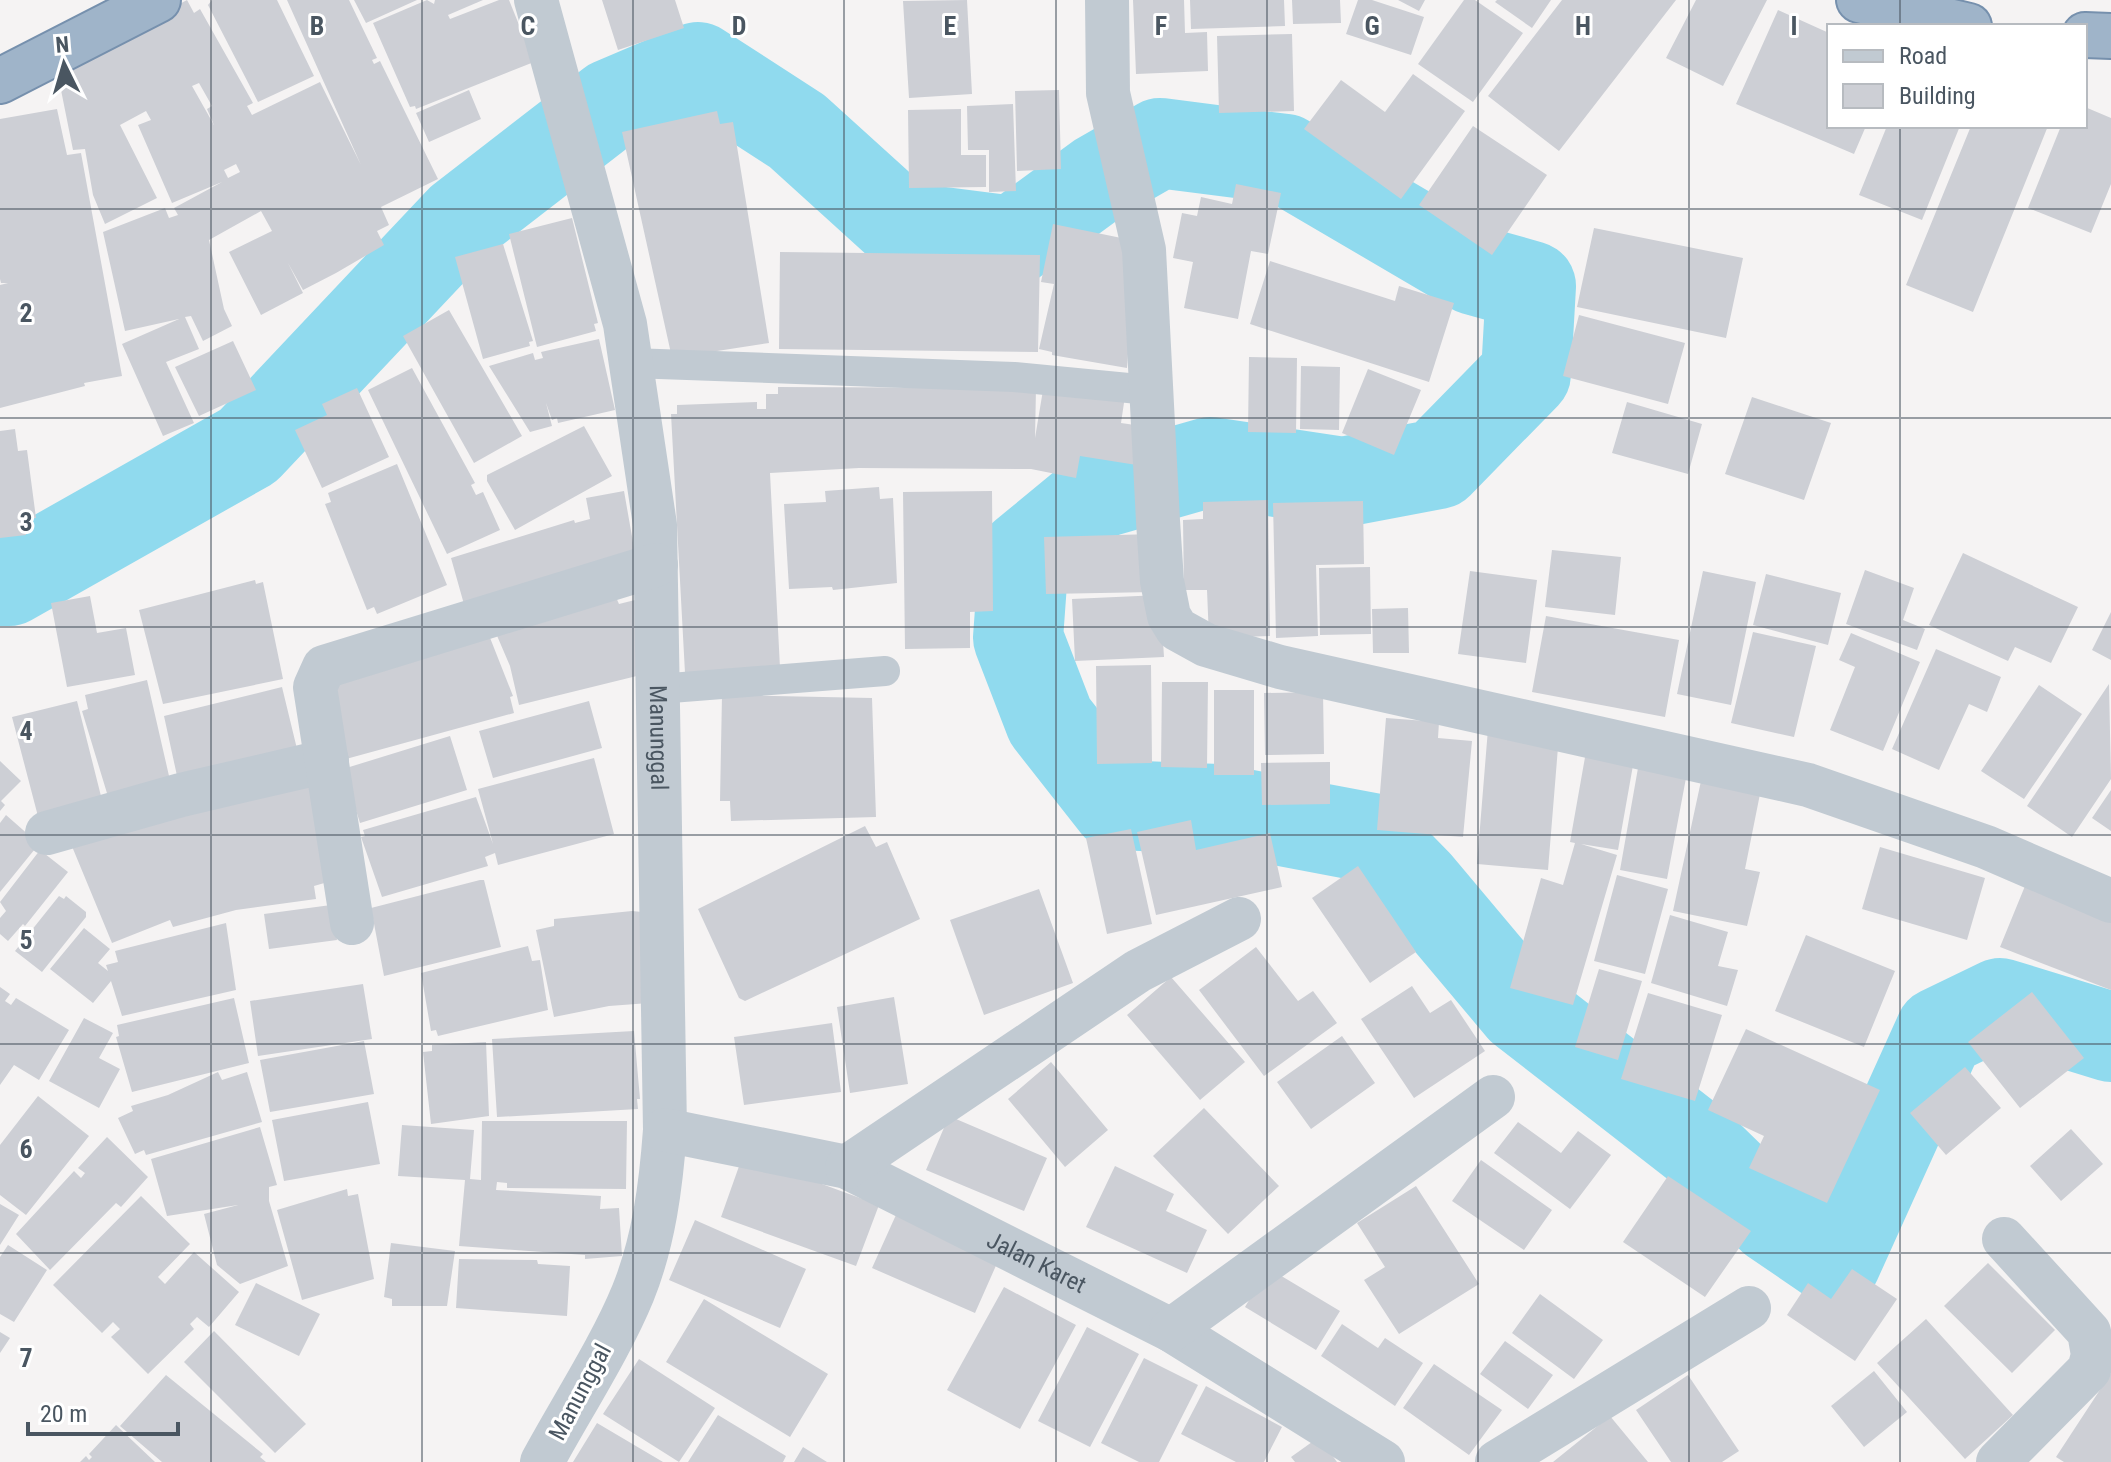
<svg xmlns="http://www.w3.org/2000/svg" width="2111" height="1462" font-family="'Roboto Condensed',sans-serif">
<style>
.lines{fill:none;stroke-linecap:round;stroke-linejoin:round}
.river{stroke:#90daee;stroke-width:90}
.building{fill:#cdcfd5;fill-rule:evenodd}
.trunk-casing{stroke:#7690ad;stroke-width:48}
.service{stroke:#c1cad2;stroke-width:30}
.minor{stroke:#c1cad2;stroke-width:44}
.trunk{stroke:#9fb4c9;stroke-width:44}
.grid{fill:none;stroke:#4a5661;stroke-width:2;stroke-opacity:0.55}
.labels{text-anchor:middle;stroke-width:6;stroke-linejoin:round;paint-order:stroke}
.street-label{font-size:24px;fill:#4a5661;stroke:#fff}
.grid-label{font-size:26px;text-anchor:middle;font-weight:bold;fill:#4a5661;stroke:#fff;stroke-width:6;stroke-linejoin:round;paint-order:stroke}
</style>
<rect width="100%" height="100%" fill="#f5f3f3"/>
<g class="lines">
<!-- river -->
<path class="river" d="M0 581H9L248 446 461 220 611 104 698 67 797 131 903 227 1013 241 1099 178 1160 143 1285 159 1474 270 1531 286 1526 374 1438 464 1343 482 1210 462 1098 494 1024 555 1018 638 1050 721 1116 805 1218 809 1372 838 1417 884 1522 1009 1697 1145 1773 1219 1836 1262 1940 1032 2000 1003 2111 1037"/>
</g>
<!-- building -->
<path class="building" d="M187 0 194 13 200 9 253 103 247 106 252 115 320 82 361 165 287 0H349L377 58 372 60 374 64 380 61 438 179 381 207 389 225 377 231 384 245 336 273 303 290 288 263 303 293 261 315 229 252 272 231 261 211 209 240 224 309 232 326 203 341 191 316 185 317 199 349 166 362 194 423 163 436 122 344 179 319 125 331 103 232 165 208 169 218 178 215 174 208 222 182 172 203 138 125 151 120 146 111 120 125 157 198 105 224 93 195 85 149 73 150 61 90 52 73ZM199 83 212 106 207 109 214 125 192 86ZM236 164 240 172 228 178 224 170Z
M212 0H277L314 76 258 102 208 5Z
M354 0H417L366 23Z
M427 0 434 4 435 0H483L448 15 450 19 499 0H509L534 62 416 109 415 106 410 107 373 23Z
M602 0H675L684 28 618 50Z
M967 0 972 94 909 98 903 1Z
M1133 0H1184L1185 33 1207 32 1208 71 1136 74Z
M1190 0H1284L1285 26 1191 29Z
M1292 0H1340L1341 23 1293 24Z
M1358 0H1372L1424 17 1411 55 1346 34Z
M1398 0H1425L1419 11Z
M1464 0H1475L1523 33 1473 102 1418 64Z
M1497 0H1551L1532 28 1495 2Z
M1562 0H1676L1559 151 1488 96Z
M1696 0H1767L1723 86 1666 58Z
M1778 10 1829 33V126H1866L1854 154 1736 104Z
M1292 34 1294 111 1219 113 1217 36Z
M1413 74 1465 111 1401 199 1304 129 1341 80 1385 112Z
M469 90 481 119 429 142 416 113Z
M1059 90 1061 169 1017 171 1015 91Z
M1013 104 1016 191 989 192V150H968L967 106Z
M2085 107 2111 118V184L2091 233 2028 208 2061 126H2085Z
M57 109 67 155 81 153 122 376 84 383 85 386 0 408V285L8 283H1L0 279V119Z
M961 109V155H986V187L909 188 908 110Z
M717 111 720 124 733 122 769 343 672 358 622 132Z
M1473 126 1547 175 1492 255 1419 205Z
M1887 126H1960L1922 220 1859 195Z
M1971 126H2048L1973 312 1906 285Z
M1236 184 1281 193 1268 254 1251 251 1238 319 1184 308 1193 262 1173 258 1182 213 1197 216 1201 197 1232 204Z
M572 218 598 323 594 324 596 331 537 347 509 234Z
M1053 224 1136 241 1127 368 1052 355V352L1039 349 1054 284 1041 282Z
M1594 228 1743 258 1726 338 1577 307Z
M503 244 533 341 529 342 530 346 483 359 455 257Z
M780 252 1040 255 1038 352 779 349Z
M1270 261 1395 301 1399 286 1454 303 1429 382 1250 324Z
M449 310 522 436 474 463 403 336Z
M1579 315 1685 343 1668 404 1563 376Z
M599 339 615 410 558 423 557 418 552 420 546 403 552 426 530 432 489 366 533 353 535 360 543 358 541 352Z
M233 341 256 390 199 416 175 367Z
M1249 357 1297 358 1296 433 1248 432Z
M1301 366 1340 367 1339 430 1300 429Z
M412 368 475 483 471 485 476 495 483 492 500 530 447 554 368 390Z
M1368 369 1421 390 1394 455 1342 433Z
M1044 384 1125 396 1121 423 1149 427 1143 466 1080 456 1076 478 1031 469 859 468 770 473 780 668 685 673 671 414H677V405L757 402V409H766V394H778V387L1036 388 1035 438Z
M357 388 389 457 322 488 295 430 327 415 322 404Z
M1752 397 1831 423 1804 500 1725 474Z
M1627 402 1702 424 1688 474 1612 453Z
M584 426 612 476 515 530 487 481V475Z
M15 429 18 451 27 450 36 518 25 519 26 535 0 538V431Z
M397 464 447 585 377 614 374 607 367 610 325 504 331 502 328 493Z
M879 487 880 499 893 498 897 583 833 590 832 587 789 589 784 504 826 502 825 491Z
M624 491 637 565 467 615 451 558 574 520 575 523 590 519 586 498Z
M992 491 993 611 970 612V648L905 649 903 492Z
M1268 500 1270 636 1209 638 1207 590H1184L1183 520 1203 519V502Z
M1363 501 1364 564 1316 565 1318 636 1276 638 1273 503Z
M1154 534 1155 592 1046 594 1044 537Z
M1552 550 1621 557 1615 615 1545 607Z
M1963 553 2078 607 2051 663 2015 647 2008 661 1929 625Z
M1370 567 1371 634 1320 635 1319 568Z
M1865 570 1914 588 1903 620 1925 629 1917 650 1846 624Z
M1470 571 1537 580 1526 663 1458 654Z
M1703 571 1756 582 1731 705 1677 694Z
M1766 574 1841 593 1828 645 1753 625Z
M255 580 256 584 263 582 283 679 163 704 139 610Z
M610 584 619 604 635 600 653 672 519 705 510 666 495 631Z
M1160 595 1164 657 1075 661 1072 599Z
M90 596 97 633 126 628 135 675 67 687 51 603Z
M1408 608 1409 653H1373L1372 609Z
M2111 612V660L2092 650Z
M1546 616 1679 640 1665 717 1532 692Z
M483 620 513 696 510 697 514 713 346 759 320 684Z
M1753 632 1816 646 1794 737 1731 723Z
M1851 633 1920 662 1883 751 1830 730 1855 667 1839 660Z
M1936 649 2001 677 1987 712 1969 704 1939 770 1892 749Z
M1151 665 1152 763 1097 764 1096 666Z
M147 680 172 789 110 803 82 711 88 709 85 695Z
M1162 682H1208L1207 768 1161 767Z
M2109 684 2111 779 2072 837 2027 806Z
M2039 685 2082 714 2024 799 1981 771Z
M282 687 298 753 179 785 164 716Z
M1214 690H1254V775H1214Z
M1323 692 1324 754 1265 755 1264 693Z
M722 695 872 698 876 817 731 821 730 801H720Z
M77 701 104 808 40 824 12 717Z
M589 701 602 748 493 778 479 731Z
M1386 718 1439 722 1438 738 1472 741 1463 837 1377 830Z
M1488 729 1559 735 1548 870 1477 864Z
M450 736 467 790 360 823 343 769Z
M1587 746 1635 754 1618 850 1581 844 1617 855 1573 1005 1510 988 1541 878 1563 885 1575 843 1570 842Z
M594 758 614 834 498 865 495 853 485 857 488 866 382 897 361 837 365 836 363 830 476 797 493 844 478 789Z
M0 761 21 781 1 801 5 805 0 811Z
M1330 762V804L1262 805 1261 763Z
M311 768 345 877 314 886 316 899 236 910 173 927 170 920 112 943 71 844Z
M1638 768 1686 778 1667 879 1620 870Z
M1701 781 1760 794 1745 869 1760 872 1747 926 1673 911Z
M2111 790V831L2092 818Z
M6 815 39 844 0 892V823Z
M1191 820 1196 850 1270 833 1282 887 1156 915 1137 832Z
M865 826 876 847 887 842 920 919 745 1001 739 998 698 909Z
M1131 829 1152 924 1107 934 1086 838Z
M1880 847 1985 878 1967 940 1862 909Z
M40 850 68 872 25 926 23 924 8 941 0 934V918L6 911 0 902Z
M1358 866 1416 952 1370 983 1312 898Z
M1617 875 1668 889 1645 974 1594 961Z
M480 880H484L501 947 384 976 371 908Z
M2025 886 2111 920V990L2000 947Z
M1039 889 1073 983 984 1015 950 920Z
M59 896 64 899 66 896 86 912V917L42 972 15 951Z
M331 905 337 940 269 949 264 914Z
M632 911 642 912 649 1003 609 1006 554 1017 536 930 554 926V919Z
M1670 915 1728 932 1718 966 1738 970 1727 1006 1651 983Z
M226 923 236 990 122 1016 111 981 93 1003 50 969 84 928 110 949 98 963 108 971 106 965 118 962 115 951Z
M1806 935 1895 971 1864 1047 1775 1011Z
M528 946 532 961 540 960 548 1010 438 1036 436 1030 431 1031 421 973Z
M1256 947 1298 1001 1313 991 1337 1023 1264 1076 1199 990Z
M1599 969 1642 981 1618 1060 1575 1047Z
M1171 977 1245 1062 1200 1100 1127 1015Z
M363 984 372 1039 258 1056 250 1001Z
M1412 986 1430 1013 1451 1000 1485 1051 1414 1098 1361 1019Z
M0 987 10 994 5 1001 11 1005 16 998 69 1030 39 1080 14 1065 0 1085Z
M2032 992 2084 1058 2020 1108 1968 1042Z
M1648 993 1722 1015 1695 1101 1621 1079Z
M894 997 908 1084 850 1093 837 1007Z
M234 998 249 1063 132 1092 116 1037 119 1036 117 1025Z
M84 1018 113 1033 99 1058 120 1069 99 1108 49 1081Z
M832 1023 841 1092 744 1105 734 1037Z
M1746 1029 1880 1090 1827 1203 1749 1168 1764 1136 1708 1110Z
M634 1031 640 1099H637L638 1109 497 1117 492 1039Z
M1342 1036 1375 1083 1311 1129 1277 1082Z
M364 1041 374 1094 270 1112 260 1060Z
M486 1042 489 1116 431 1124 423 1052 432 1051V1045Z
M1051 1062 1108 1130 1065 1167 1008 1099Z
M1965 1067 2001 1108 1946 1155 1910 1113Z
M218 1072 222 1080 247 1072 262 1122 146 1155 144 1150 135 1154 118 1118 133 1111 131 1106 168 1095Z
M38 1096 89 1136 26 1215 0 1195V1145Z
M368 1102 380 1164 284 1181 272 1120Z
M1204 1108 1279 1186 1228 1234 1153 1156Z
M949 1116 1047 1158 1024 1211 926 1170Z
M482 1121H627L626 1189 507 1188V1183L497 1182 496 1190 601 1196 600 1209 619 1208 622 1256 585 1259V1255L459 1246 465 1180 398 1176 402 1125 474 1130 470 1179 481 1180Z
M1518 1122 1561 1153 1578 1131 1611 1155 1570 1209 1494 1153Z
M260 1127 277 1185 269 1187V1201L288 1266 240 1284 217 1265 204 1214 238 1205 167 1216 151 1159Z
M2071 1129 2103 1164 2061 1201 2030 1166Z
M107 1137 148 1177 121 1207 116 1203 50 1270 16 1234 74 1171 81 1178 85 1173 78 1168Z
M743 1155 879 1205 856 1266 721 1217Z
M1481 1160 1552 1210 1524 1250 1452 1201Z
M1115 1166 1174 1194 1166 1211 1207 1230 1187 1273 1086 1227Z
M1668 1176 1751 1231 1705 1297 1623 1242Z
M1416 1186 1479 1284 1399 1334 1364 1280 1385 1267 1357 1223Z
M347 1189 348 1196 358 1194 374 1279 302 1300 277 1210Z
M141 1196 190 1244 158 1277 165 1284 194 1252 239 1292 209 1327 197 1317 190 1324 194 1329 148 1374 111 1337 120 1329 113 1322 102 1333 53 1285Z
M0 1204 19 1215 0 1245Z
M900 1206 1002 1252 975 1313 872 1268Z
M695 1220 806 1269 780 1328 669 1280Z
M391 1243 455 1251 447 1306H392V1299L384 1297Z
M8 1245 47 1270 14 1322 0 1314V1257Z
M459 1259 537 1260 538 1264 570 1266 567 1316 456 1308Z
M1988 1263 2055 1330 2012 1373 1944 1306Z
M1268 1268 1340 1311 1316 1350 1245 1307Z
M1852 1269 1897 1299 1855 1361 1787 1315 1808 1283 1831 1299Z
M256 1283 320 1314 299 1356 235 1325Z
M1004 1287 1076 1325 1020 1429 947 1390Z
M1540 1294 1603 1340 1574 1379 1512 1333Z
M704 1299 828 1374 790 1437 666 1362Z
M1926 1319 2013 1415 1965 1459 1877 1363Z
M1342 1324 1378 1348 1385 1338 1423 1363 1395 1406 1321 1356Z
M1087 1327 1139 1354 1090 1447 1038 1421Z
M214 1331 306 1424 275 1453 184 1362Z
M0 1332 10 1338 0 1353Z
M1505 1341 1553 1375 1528 1409 1480 1374Z
M1144 1358 1198 1385 1159 1462H1139L1101 1443Z
M639 1359 715 1408 679 1462 603 1414Z
M1434 1364 1502 1410 1469 1455 1403 1408Z
M1874 1371 1907 1412 1864 1447 1831 1406Z
M2111 1373V1462H2064L2056 1457Z
M166 1375 263 1454 260 1457 266 1462H162L120 1426Z
M1688 1375 1739 1451 1722 1462H1671L1636 1410Z
M1206 1386 1282 1427 1264 1462H1236L1181 1434Z
M718 1415 786 1456 783 1462H688Z
M1610 1416 1648 1462H1553Z
M597 1423 663 1462H573Z
M116 1425 155 1462H80L86 1456 89 1460 92 1457 89 1454Z
M1319 1437 1337 1462H1295L1291 1457Z
M803 1447 827 1462H794Z"/>
<g class="lines">
<defs>
<path id="trunk" d="M1859 0 1969 26
M2085 35 2111 36
M0 81 158 0"/>
</defs>
<!-- trunk casing -->
<use href="#trunk" class="trunk-casing"/>
<!-- service -->
<path class="service" d="M631 363 1014 377 1149 390
M658 689 885 671"/>
<!-- minor -->
<g class="minor">
<path id="s1" d="M536 0 625 324 655 525 665 1130C661 1185 654 1241 633 1293 611 1347 570 1410 542 1462"/>
<path d="M1107 0 1108 93 1144 250 1158 521 1162 581 1169 616 1177 629 1206 645 1280 667 1808 785 1986 847 2111 901"/>
<path d="M47 833 181 795 327 761"/>
<path d="M352 923 315 687 324 667 656 565"/>
<path id="s2" d="M665 1130 847 1167 1171 1330 1383 1462"/>
<path d="M847 1167 1138 971 1239 919"/>
<path d="M1171 1330 1493 1097"/>
<path d="M1497 1462 1749 1308"/>
<path d="M1998 1462 2089 1370 2093 1355 2089 1332 2004 1239"/>
</g>
<!-- trunk -->
<use href="#trunk" class="trunk"/>
</g>
<!-- grid -->
<path class="grid" d="M211 0V1462M422 0V1462M633 0V1462M844 0V1462M1056 0V1462M1267 0V1462M1478 0V1462M1689 0V1462M1900 0V26M1900 126V1462M0 209H2111M0 418H2111M0 627H2111M0 835H2111M0 1044H2111M0 1253H2111"/>
<g class="labels">
<!-- street labels -->
<g class="street-label">
<text dy="8" stroke="none"><textPath href="#s1" startOffset="752">Manunggal</textPath></text>
<text dy="8" stroke="none"><textPath href="#s2" startOffset="398">Jalan Karet</textPath></text>
<text transform="translate(580 1392) rotate(-62)" y="8">Manunggal</text>
</g>
</g>
<g class="grid-label">
<text x="317" y="35">B</text>
<text x="528" y="35">C</text>
<text x="739" y="35">D</text>
<text x="950" y="35">E</text>
<text x="1161" y="35">F</text>
<text x="1372" y="35">G</text>
<text x="1583" y="35">H</text>
<text x="1794" y="35">I</text>
<text x="26" y="322">2</text>
<text x="26" y="531">3</text>
<text x="26" y="740">4</text>
<text x="26" y="949">5</text>
<text x="26" y="1158">6</text>
<text x="26" y="1367">7</text>
</g>
<!-- legend -->
<rect x="1827" y="24" width="260" height="104" fill="#ffffff" stroke="#b7bbc0" stroke-width="2"/>
<rect x="1843" y="50" width="40" height="12" fill="#c1cad2" stroke="#b7bbc0" stroke-width="2"/>
<text x="1899" y="64" font-size="24" fill="#4a5661">Road</text>
<rect x="1843" y="84" width="40" height="24" fill="#cdcfd5" stroke="#b7bbc0" stroke-width="2"/>
<text x="1899" y="104" font-size="24" fill="#4a5661">Building</text>
<!-- north arrow -->
<g transform="translate(64 64) rotate(355)" stroke="#ffffff" stroke-width="6" paint-order="stroke">
<path d="M0-6L14 30L0 20L-14 30Z" fill="#4a5661"/>
<text y="-12" font-size="22" font-weight="bold" text-anchor="middle" fill="#4a5661">N</text>
</g>
<!-- scale -->
<path d="M28 1422v12h150v-12" fill="none" stroke="#4a5661" stroke-width="4"/>
<text x="40" y="1422" font-size="24" fill="#4a5661" stroke="#ffffff" stroke-width="6" paint-order="stroke">20 m</text>
</svg>
